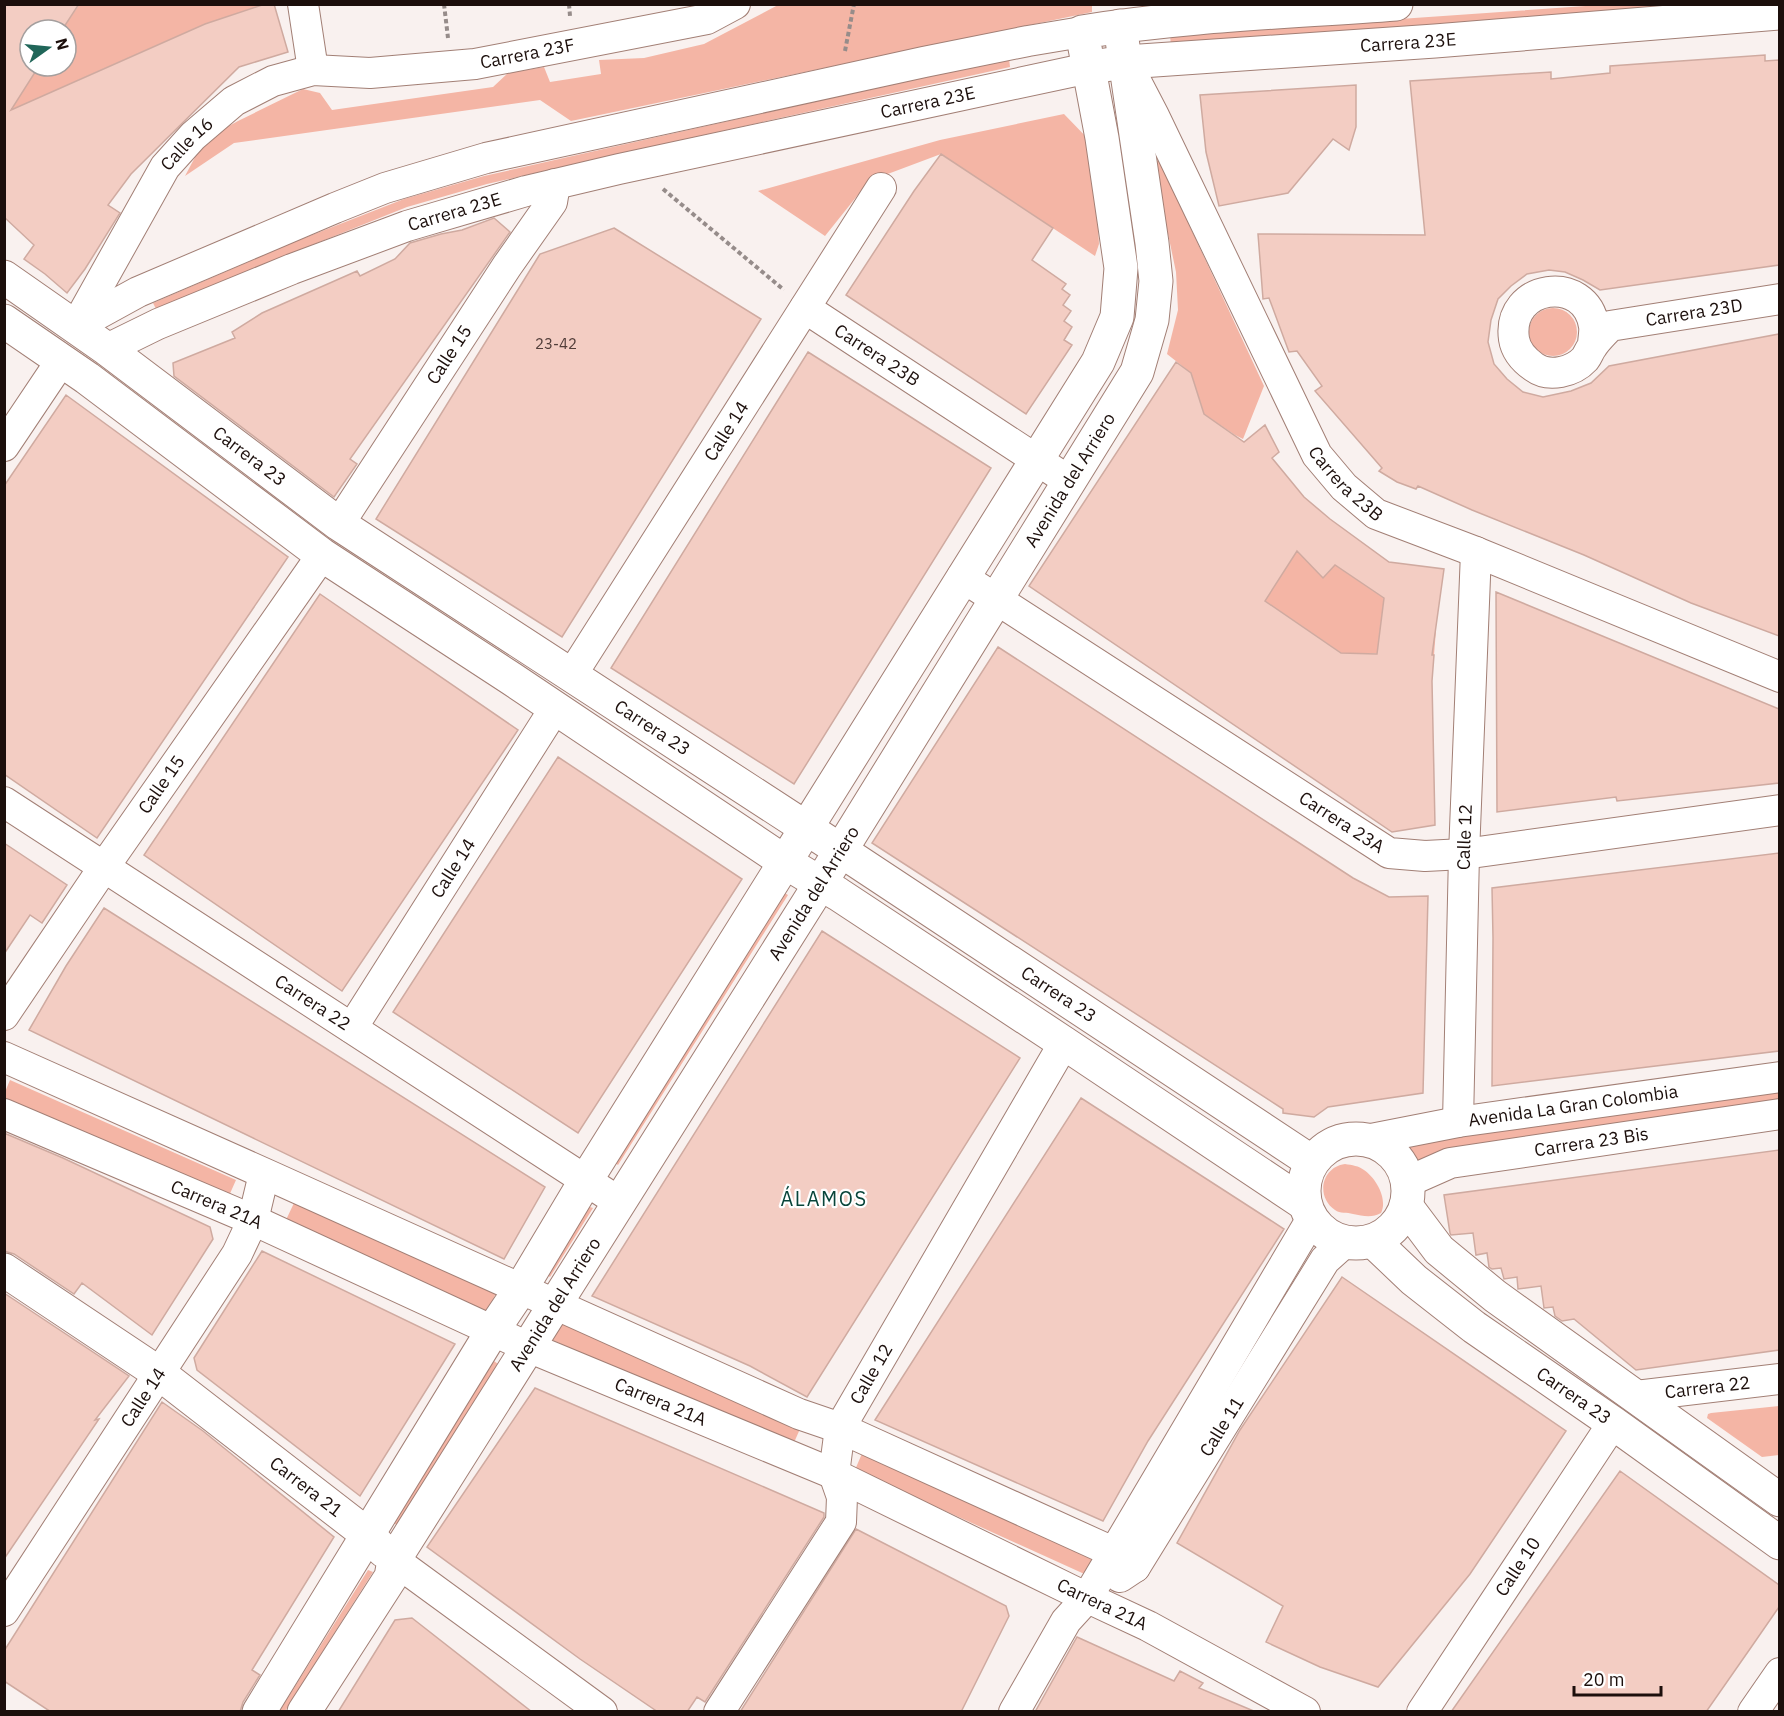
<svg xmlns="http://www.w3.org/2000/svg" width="1784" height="1716" font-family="'IBM Plex Sans',sans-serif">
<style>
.green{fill:#f4b5a5}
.building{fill:#f3cdc3;stroke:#cfaaa0;stroke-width:1.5;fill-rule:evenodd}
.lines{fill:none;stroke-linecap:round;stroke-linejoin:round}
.street-casing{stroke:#a27f75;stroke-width:32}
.secondary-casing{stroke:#a27f75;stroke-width:35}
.path{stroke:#968c8a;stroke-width:4;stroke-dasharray:4.5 3;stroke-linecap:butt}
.street{stroke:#fff;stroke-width:30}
.secondary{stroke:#fff;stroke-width:33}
.labels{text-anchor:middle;stroke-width:4.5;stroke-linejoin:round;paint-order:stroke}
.number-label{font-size:15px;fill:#523e3a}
.street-label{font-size:18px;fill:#1c0f0c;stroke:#fff}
.neighbourhood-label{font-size:20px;letter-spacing:1.5px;fill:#09453a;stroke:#fff}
</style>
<rect width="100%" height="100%" fill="#f9f1ef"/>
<!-- green -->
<path class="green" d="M79 5H265L205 24 78 80 60 101 5 119 39 66H66V30H62Z
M778 5H1092V12L571 121 540 100 234 143 185 176 201 146 218 132 238 121 303 89 320 93 332 110 493 87 508 73 544 67 550 82 601 74 599 60 644 58 704 44Z
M1600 5H1752L1171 46 1170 35Z
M1009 58 1010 67 596 159 487 184 407 207 297 251 157 311 153 303 294 242 404 199 484 176Z
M1064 114 1093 144 1099 244 1095 256 941 154 869 181 825 236 758 191 940 140Z
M1159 160 1264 386 1243 439 1235 435 1204 414 1191 373 1167 354 1178 310 1176 272 1153 162Z
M1529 332a24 24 0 1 1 48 0a24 24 0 1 1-48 0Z
M1278 531 1323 577 1335 565 1384 598 1381 622 1436 630 1434 655 1357 653 1356 663 1265 601Z
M783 892 788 895 618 1165 614 1162Z
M10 1080 236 1180 228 1198 5 1099V1092Z
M1779 1088V1104L1417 1165 1403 1144Z
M1345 1164C1352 1165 1359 1166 1364 1170 1376 1178 1388 1199 1381 1213 1372 1218 1363 1216 1353 1214 1347 1212 1340 1214 1335 1210 1315 1196 1322 1167 1345 1164Z
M294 1203 496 1293 487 1312 285 1222Z
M587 1206 593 1208 550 1277 546 1274Z
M558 1321 800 1429 792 1447 550 1339Z
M494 1361 498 1364 397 1525 392 1522Z
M1779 1406V1455L1762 1457 1707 1418 1708 1414 1711 1413Z
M863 1451 1100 1559 1091 1577 855 1470Z
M368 1570 373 1572 285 1711 279 1712Z"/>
<!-- building -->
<path class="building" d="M4 4H79L62 30H30V66H39L11 110 205 24 265 4H274L288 52 239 67 131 174 108 205 120 213 85 269 67 293 45 274 24 259 34 245 4 217Z
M1765 55V61L1779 60V265L1600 290 1583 280 1565 272 1549 270 1527 274 1511 286 1498 299 1491 320 1488 342 1494 364 1507 379 1523 392 1543 397 1571 391 1591 383 1609 366 1779 334V636L1691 603 1584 555 1472 510 1418 486 1416 489 1397 482 1379 471 1382 468 1315 391 1322 386 1297 351 1289 352 1269 298 1263 299 1258 234 1425 235 1410 81 1551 72V79L1610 73V66Z
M1356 85V127L1349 150 1333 139 1288 193 1219 206 1206 152 1200 95Z
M941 154 1053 228 1032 260 1066 284 1062 289 1070 295 1063 305 1071 311 1064 321 1072 327 1064 340 1072 345 1026 414 846 295 914 191Z
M494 218 510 232 350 459 357 464 334 497 174 376 173 363 235 338 232 332 262 313 357 271 360 276 395 259 410 243 441 234 462 230Z
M614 228 761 319 562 637 376 519 540 254Z
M808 352 991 468 794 784 611 668Z
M1176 362 1191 373 1204 414 1244 442 1265 425 1279 452 1272 458 1304 497 1330 519 1389 562 1444 569 1432 655H1434L1432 681 1435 825 1392 832 1029 586ZM1297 551 1323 578 1335 565 1384 598 1377 654 1341 653 1265 601Z
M66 395 288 557 97 838 4 774V486Z
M1496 592 1779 709V783L1617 801 1616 797 1497 812Z
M320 594 518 730 342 991 144 855Z
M998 647 1353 878 1389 897 1428 896 1423 1093 1328 1107 1314 1117 1283 1113V1109L872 843Z
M558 757 742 879 578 1133 393 1012Z
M4 843 67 885 42 923 30 915 4 954Z
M1779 853V1051L1492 1086 1493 938 1492 888Z
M104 908 545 1187 504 1259 29 1030 66 966Z
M822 931 1020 1058 807 1397 750 1366 592 1296Z
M1081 1098 1284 1229 1148 1441 1103 1521 875 1420Z
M4 1133 63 1158 210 1227 213 1239 152 1335 82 1283 74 1294 14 1254 4 1251Z
M1779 1150V1350L1636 1370 1574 1319 1562 1321 1555 1316 1553 1307 1544 1308 1541 1286 1518 1289 1517 1277 1504 1279 1501 1268 1492 1269 1489 1267 1487 1253 1476 1255 1473 1233 1451 1235 1450 1233 1444 1195Z
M262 1251 455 1344 360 1496 197 1370 194 1358Z
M1342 1277 1566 1431 1470 1574 1378 1687 1320 1667 1266 1642 1283 1606 1177 1543 1240 1430Z
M4 1293 129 1376 95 1420 99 1419 4 1559Z
M535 1388 824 1513V1517L705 1702 697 1697 687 1712H658L580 1659 427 1547Z
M162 1402 203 1431 334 1537 252 1670 260 1675 243 1702 240 1712H51L4 1681V1651Z
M1620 1471 1779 1585V1607L1752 1646 1706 1712H1451Z
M856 1529 1006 1606 1009 1616 961 1712H740Z
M412 1618 532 1712H338L395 1620Z
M1077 1637 1174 1681 1180 1671 1203 1683 1199 1688 1256 1712H1035Z"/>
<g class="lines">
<defs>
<g id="street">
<path d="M303 4 313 70"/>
<path id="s1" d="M1129 68 1154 116 1317 455 1344 487 1376 514 1476 552 1780 677"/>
<path id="s2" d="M805 308 1069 481"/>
<path d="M76 326 138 292 335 208 385 188 486 158 924 62 1028 41 1082 32"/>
<path id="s3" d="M76 326 165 167 193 136 234 101 273 81 313 70 370 73 475 64 707 19 735 4"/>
<path id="s4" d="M1593 345C1593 339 1595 332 1594 326 1586 273 1506 284 1514 339 1516 352 1524 360 1534 367 1549 378 1573 372 1585 359 1588 355 1589 351 1592 347 1597 339 1604 333 1610 326L1780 299"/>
<path id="s5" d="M107 349 158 324 292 269 407 226 526 191 619 169 1089 68"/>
<path d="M4 446 61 361"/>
<path id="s6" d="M339 524 507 266 552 202 555 184"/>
<path id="s7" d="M962 577 1389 853 1425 856 1464 854 1780 810"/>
<path id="s8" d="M571 676 881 188"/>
<path id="s9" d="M4 802 619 1202"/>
<path id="s10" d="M4 1015 104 867 322 555"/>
<path id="s11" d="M352 1028 555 708"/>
<path d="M4 1057C269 1176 535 1293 799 1414L840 1428 1113 1552 1135 1567"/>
<path id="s12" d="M4 1114 253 1220 528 1347 834 1474 1073 1591 1148 1626 1305 1712"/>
<path id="s13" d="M1458 1122 1464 854 1476 552"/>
<path id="s14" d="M1366 1140 1458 1122 1780 1077"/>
<path id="s15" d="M1407 1182 1450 1163 1780 1114"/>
<path id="s16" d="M1636 1396 1780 1379"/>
<path d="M394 1560 602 1712"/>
<path id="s17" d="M1120 1577 1135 1567 1325 1260 1345 1242"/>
<path id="s18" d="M4 1611 237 1254 253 1220 264 1174"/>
<path id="s19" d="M719 1712 841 1522 842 1497 834 1474 840 1428 1064 1043"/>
<path d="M1014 1712 1066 1621 1087 1598 1311 1220"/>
<path id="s20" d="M1422 1712 1613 1423"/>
<path d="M1753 1712 1780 1673"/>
</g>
<g id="secondary">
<path id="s21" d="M1105 65 1126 62 1435 41 1780 13"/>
<path id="s22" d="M4 277 107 349 339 524 840 850 1312 1162"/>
<path d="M4 321 87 378 322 555 512 679 785 862 838 894 1064 1043 1305 1204"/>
<circle cx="1356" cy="1191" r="52"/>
<path d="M1406 1206 1439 1250 1495 1296 1780 1500"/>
<path id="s23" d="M1373 1241 1414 1280 1474 1327 1613 1423 1780 1543"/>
<path id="s24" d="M4 1270 160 1374 368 1535 384 1551"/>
<path d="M259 1712 493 1330 522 1287 586 1180 1098 362 1117 317 1121 268 1102 138 1082 32C1186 15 1291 12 1396 4"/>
<path id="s25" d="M304 1712 391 1577 394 1560 810 900 1137 372 1152 320 1156 281 1152 243 1120 26"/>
</g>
</defs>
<!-- street casing -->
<use href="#street" class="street-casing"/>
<!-- secondary casing -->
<use href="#secondary" class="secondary-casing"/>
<!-- path -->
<path class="path" d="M444 4 448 38
M569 4 570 16
M845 51 854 4
M663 189 784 290"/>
<!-- street -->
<use href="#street" class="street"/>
<!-- secondary -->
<use href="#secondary" class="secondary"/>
</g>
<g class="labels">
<!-- number labels -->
<g class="number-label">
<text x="556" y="349">23-42</text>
</g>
<!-- street labels -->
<g class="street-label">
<text dy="6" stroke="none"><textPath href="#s21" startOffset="304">Carrera 23E</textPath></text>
<text dy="6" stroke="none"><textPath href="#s3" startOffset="579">Carrera 23F</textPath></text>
<text dy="6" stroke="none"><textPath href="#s5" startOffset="860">Carrera 23E</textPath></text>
<text dy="6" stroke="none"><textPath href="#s3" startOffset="214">Calle 16</textPath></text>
<text dy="6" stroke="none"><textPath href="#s5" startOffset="374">Carrera 23E</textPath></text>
<text dy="6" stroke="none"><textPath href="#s4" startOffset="366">Carrera 23D</textPath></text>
<text dy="6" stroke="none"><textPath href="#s6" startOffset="202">Calle 15</textPath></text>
<text dy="6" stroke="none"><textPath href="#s2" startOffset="86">Carrera 23B</textPath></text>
<text dy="6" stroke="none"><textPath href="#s8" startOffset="290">Calle 14</textPath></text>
<text dy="6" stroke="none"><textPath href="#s22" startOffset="304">Carrera 23</textPath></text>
<text dy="6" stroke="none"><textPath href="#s1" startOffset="471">Carrera 23B</textPath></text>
<text dy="6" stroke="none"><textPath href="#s25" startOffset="1452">Avenida del Arriero</textPath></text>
<text dy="6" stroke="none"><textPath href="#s22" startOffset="790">Carrera 23</textPath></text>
<text dy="6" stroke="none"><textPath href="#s10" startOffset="279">Calle 15</textPath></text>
<text dy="6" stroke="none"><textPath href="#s7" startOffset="452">Carrera 23A</textPath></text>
<text dy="6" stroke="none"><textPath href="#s13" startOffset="285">Calle 12</textPath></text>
<text dy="6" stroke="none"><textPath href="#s11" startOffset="189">Calle 14</textPath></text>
<text dy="6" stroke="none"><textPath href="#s25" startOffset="966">Avenida del Arriero</textPath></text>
<text dy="6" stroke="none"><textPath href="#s22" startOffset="1276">Carrera 23</textPath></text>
<text dy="6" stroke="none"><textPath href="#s9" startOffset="368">Carrera 22</textPath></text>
<text dy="6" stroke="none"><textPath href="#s14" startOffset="210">Avenida La Gran Colombia</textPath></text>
<text dy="6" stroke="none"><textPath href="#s15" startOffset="190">Carrera 23 Bis</textPath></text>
<text dy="6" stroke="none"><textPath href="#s12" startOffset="231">Carrera 21A</textPath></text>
<text dy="6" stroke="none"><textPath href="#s25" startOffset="480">Avenida del Arriero</textPath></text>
<text dy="6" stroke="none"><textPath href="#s19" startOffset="384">Calle 12</textPath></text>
<text dy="6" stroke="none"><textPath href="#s16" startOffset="72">Carrera 22</textPath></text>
<text dy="6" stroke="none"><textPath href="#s23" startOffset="254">Carrera 23</textPath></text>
<text dy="6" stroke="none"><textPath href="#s18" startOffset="255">Calle 14</textPath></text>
<text dy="6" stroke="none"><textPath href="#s12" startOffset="717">Carrera 21A</textPath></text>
<text dy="6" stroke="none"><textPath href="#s17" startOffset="183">Calle 11</textPath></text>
<text dy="6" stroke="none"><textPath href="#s24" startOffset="372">Carrera 21</textPath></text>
<text dy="6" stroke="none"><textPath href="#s20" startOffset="174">Calle 10</textPath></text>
<text dy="6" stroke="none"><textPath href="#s12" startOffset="1203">Carrera 21A</textPath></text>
</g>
<!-- neighbourhood labels -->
<g class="neighbourhood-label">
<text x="824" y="1206">ÁLAMOS</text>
</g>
</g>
<!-- border -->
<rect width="1784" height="1716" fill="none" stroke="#1c0f0c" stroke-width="12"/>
<!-- north arrow -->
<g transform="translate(48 48) rotate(75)"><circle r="28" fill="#ffffff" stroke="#a49f9e" stroke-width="1.5"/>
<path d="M0-4.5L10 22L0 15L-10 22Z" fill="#206659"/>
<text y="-9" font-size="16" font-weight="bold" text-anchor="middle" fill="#1c0f0c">N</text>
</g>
<!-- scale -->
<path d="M1574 1686v9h87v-9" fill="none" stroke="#1c0f0c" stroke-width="3"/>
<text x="1583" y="1686" font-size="18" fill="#1c0f0c" stroke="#ffffff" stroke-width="4.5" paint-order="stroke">20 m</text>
</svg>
